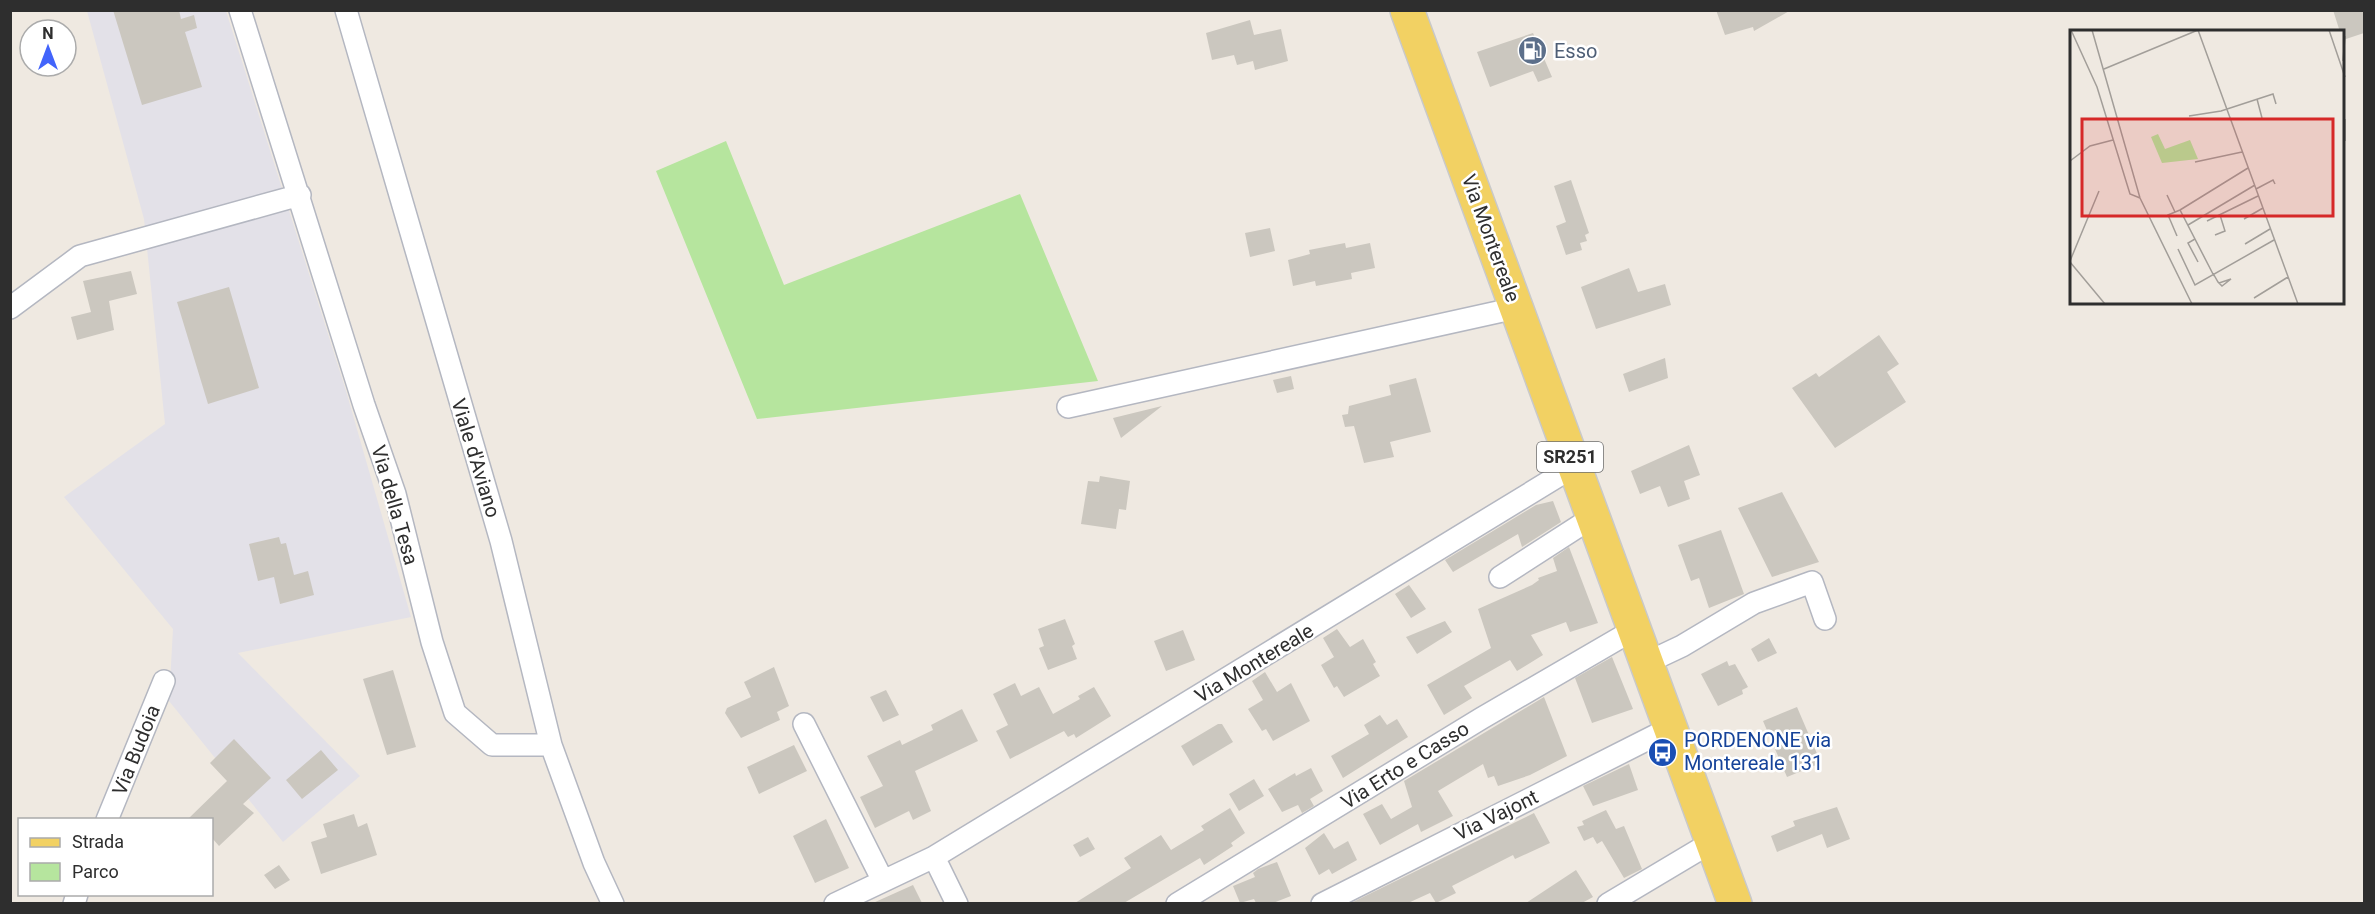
<svg xmlns="http://www.w3.org/2000/svg" width="2375" height="914" font-family="Roboto,sans-serif">
<style>
.industrial{fill:#e3e1e8}
.green{fill:#b6e59e}
.building{fill:#cbc7bf}
.lines{fill:none;stroke-linecap:round;stroke-linejoin:round}
.minor-casing{stroke:#b4b7c1;stroke-width:24}
.primary-casing{stroke:#c9c9c9;stroke-width:36}
.minor{stroke:#fff;stroke-width:21}
.primary{stroke:#f2d163;stroke-width:33}
.labels{text-anchor:middle;stroke-width:5;stroke-linejoin:round;paint-order:stroke}
.shield{fill:#fff;stroke:#6d6d6d;stroke-width:1.5}
.shield-label{font-size:18px;font-weight:bold;fill:#2e2e2e}
.service-label{font-size:20px;fill:#4e5e75;stroke:#fff;text-anchor:start}
.street-label{font-size:20px;fill:#2e2e2e;stroke:#fff}
.transit-label{font-size:20px;fill:#164399;stroke:#fff;text-anchor:start}
.inset-road{fill:none;stroke:#a29e99;stroke-width:1.5}
.view{fill:#d62828;fill-opacity:0.15;stroke:#d62828;stroke-width:3}
.inset-edge{fill:none;stroke:#2e2e2e;stroke-width:3}
</style>
<rect width="100%" height="100%" fill="#efe9e1"/>
<!-- industrial -->
<path class="industrial" d="M87 11H226L346 391 411 617 238 653 360 776 283 842 169 701 173 629 64 497 165 424 144 219Z"/>
<!-- green -->
<path class="green" d="M726 141 784 285 1020 194 1098 381 757 419 656 171Z"/>
<!-- building -->
<path class="building" d="M113 10H179L181 19 194 15 197 28 185 32 202 87 142 105Z
M1716 10H1791L1754 31 1753 27 1725 35Z
M2333 10H2364V33L2343 40V32H2340Z
M1250 20 1254 35 1281 29 1288 61 1255 70 1253 61 1237 65 1234 55 1212 60 1206 33Z
M1533 33 1552 77 1538 82 1533 71 1490 87 1477 52Z
M1571 180 1589 233 1585 235 1587 241 1580 243 1582 250 1566 255 1556 226 1566 222 1554 186Z
M1270 228 1275 251 1250 257 1245 233Z
M1345 243 1346 248 1370 243 1375 268 1351 273 1352 279 1316 286 1315 281 1293 286 1288 260 1310 254 1309 250Z
M1629 268 1638 292 1665 284 1671 305 1596 329 1581 287Z
M131 271 137 294 109 301 114 330 77 340 71 317 91 312 83 281Z
M229 287 259 388 208 404 177 302Z
M1879 335 1899 364 1887 372 1906 402 1835 448 1792 388 1816 373 1819 377Z
M1665 358 1668 378 1629 392 1623 374Z
M1291 376 1294 389 1277 393 1273 380Z
M1416 378 1431 432 1390 442 1394 457 1364 463 1354 426 1345 427 1342 415 1348 414 1349 406 1391 395 1389 385Z
M1162 406 1121 438 1113 418Z
M1689 445 1700 475 1684 481 1690 499 1668 507 1660 486 1640 494 1631 471Z
M1100 476 1130 481 1126 510 1119 509 1116 529 1081 524 1088 481 1099 482Z
M1782 492 1819 562 1772 577 1738 508Z
M1553 501 1561 522 1522 547 1518 534 1453 572 1445 560 1536 505Z
M1721 530 1744 594 1709 608 1699 578 1691 581 1678 545Z
M279 537 281 544 286 543 294 575 308 571 314 595 280 604 274 577 258 581 249 544Z
M1569 547 1598 623 1570 632 1566 622 1531 635 1543 655 1517 671 1510 660 1464 686 1472 698 1444 715 1427 685 1491 648 1478 609 1532 585 1539 580 1538 578 1557 571 1553 558Z
M1409 585 1426 609 1411 618 1395 594Z
M1065 619 1075 644 1072 646 1077 659 1048 670 1039 648 1044 646 1038 629Z
M1445 621 1452 632 1417 654 1406 637Z
M1337 629 1350 647 1363 639 1376 662 1373 664 1380 676 1344 697 1337 686 1334 688 1321 665 1334 657 1323 638Z
M1183 630 1195 660 1166 671 1154 641Z
M1769 638 1777 653 1758 662 1751 649Z
M1612 657 1633 709 1592 723 1575 678Z
M1727 661 1729 666 1735 664 1748 687 1742 690 1743 694 1718 706 1701 674Z
M774 667 789 706 777 712 780 720 741 738 725 713 727 708 751 697 744 682Z
M393 670 416 747 387 755 363 679Z
M1265 672 1277 692 1291 683 1310 721 1273 741 1266 729 1262 731 1248 709 1263 700 1252 681Z
M1015 683 1021 696 1039 687 1053 714 1080 699 1078 696 1094 687 1111 716 1076 738 1074 734 1068 737 1064 731 1010 759 996 731 1008 725 993 694Z
M886 690 899 715 883 722 870 697Z
M1544 697 1567 756 1530 775 1498 786 1494 776 1488 778 1483 764 1438 791 1453 816 1421 832 1418 824 1380 845 1363 814 1382 804 1391 819 1412 807 1404 781Z
M1797 707 1821 763 1787 777 1763 721Z
M962 709 978 741 915 771 931 811 913 820 909 811 875 828 860 797 883 786 867 756 900 740 902 745 933 730 931 725Z
M1380 715 1387 725 1397 719 1408 737 1343 778 1331 756 1369 734 1364 725Z
M1218 724H1222L1233 742 1193 766 1181 746Z
M234 739 271 778 243 804 254 813 219 846 212 838V819H188L227 781 210 763Z
M794 745 807 771 759 794 747 767Z
M321 750 338 770 302 799 286 780Z
M1629 764 1638 790 1593 806 1583 786Z
M1311 768 1323 791 1310 799 1314 806 1302 813 1298 805 1282 812 1268 789 1295 773 1296 776Z
M1254 779 1264 796 1239 811 1229 794Z
M1837 807 1850 839 1827 848 1822 834 1777 852 1771 836 1795 826 1793 821Z
M1230 808 1245 833 1231 843 1233 846 1204 865 1200 858 1124 903H1075L1131 868 1124 858 1161 835 1171 850 1204 830 1201 826Z
M1606 810 1616 829 1624 826 1642 869 1624 878 1602 841 1597 844 1593 837 1584 841 1577 827 1584 825 1582 821Z
M1534 813 1550 843 1515 859 1513 855 1452 886 1456 893 1436 903 1430 893 1408 903H1351Z
M354 814 358 827 367 823 377 855 321 874 311 842 327 837 323 824Z
M826 819 849 868 815 883 793 836Z
M1324 833 1334 849 1348 841 1357 860 1332 874 1329 869 1319 875 1305 848Z
M1088 837 1095 849 1080 857 1073 845Z
M1277 862 1291 896 1273 903H1256L1254 899 1240 903 1233 886 1255 877 1253 873 1258 869Z
M279 865 290 880 275 889 264 875Z
M1576 870 1593 897 1582 903H1526Z
M913 885 922 903H873Z"/>
<g class="lines">
<defs>
<path id="minor" d="M240 10 364 405 395 494 432 642 455 713 492 745H551
M346 10 501 541 551 745 594 863 613 904
M10 308 80 256 300 195
M1068 407 1516 308
M1500 577 1593 517
M1646 663 1682 646 1754 603 1812 582 1825 619
M804 724 883 881
M107 820 164 681
M934 857 1573 467
M74 904 77 894
M835 904 934 857 957 904
M1177 904 1482 718 1635 629
M1322 904 1670 728
M1608 904 1712 842"/>
<path id="primary" d="M1407 10 1735 904"/>
</defs>
<!-- minor casing -->
<use href="#minor" class="minor-casing"/>
<!-- primary casing -->
<use href="#primary" class="primary-casing"/>
<!-- minor -->
<use href="#minor" class="minor"/>
<!-- primary -->
<use href="#primary" class="primary"/>
</g>
<!-- icons -->
<defs>
<symbol id="fuel-disc" viewBox="-11 -11 22 22"><circle r="9.5" fill="#5c6f8a" stroke="#fff"/><path d="M-5.5-6h7V0h2V4h1.3V-2.5L3-4.5l.8-.8L6-3V5H2.5V1h-1V6h-7ZM-4.2-4.7v3.2H.2V-4.7Z" fill="#fff"/></symbol>
<symbol id="bus-disc" viewBox="-11 -11 22 22"><circle r="9.5" fill="#1a4fb4" stroke="#fff"/><path d="M-5-6H5V4H4V6H2V4H-2V6H-4V4H-5ZM-3.5-4V0h7V-4ZM-3.5 1.2v1.5H-2V1.2ZM2 1.2v1.5H3.5V1.2Z" fill="#fff"/></symbol>
</defs>
<g fill-rule="evenodd">
<use href="#fuel-disc" x="1516" y="34" width="33" height="33"/>
<use href="#bus-disc" x="1646" y="736" width="33" height="33"/>
</g>
<g class="labels">
<!-- shield labels -->
<rect class="shield" x="1537" y="442" width="66" height="30" rx="4.5"/>
<g class="shield-label">
<text x="1570" y="463">SR251</text>
</g>
<!-- service labels -->
<g class="service-label">
<text x="1554" y="58">Esso</text>
</g>
<!-- street labels -->
<g class="street-label">
<text transform="translate(1491 238) rotate(70)" y="7">Via Montereale</text>
<text transform="translate(476 458) rotate(73)" y="7">Viale d'Aviano</text>
<text transform="translate(395 505) rotate(74)" y="7">Via della Tesa</text>
<text transform="translate(1254 663) rotate(-31)" y="7">Via Montereale</text>
<text transform="translate(136 750) rotate(-68)" y="7">Via Budoia</text>
<text transform="translate(1405 765) rotate(-32)" y="7">Via Erto e Casso</text>
<text transform="translate(1496 815) rotate(-26)" y="7">Via Vajont</text>
</g>
<!-- transit labels -->
<g class="transit-label">
<text x="1684" y="747">PORDENONE via<tspan x="1684" dy="23">Montereale 131</tspan></text>
</g>
</g>
<!-- overview -->
<g transform="translate(2070 30)">
<rect width="274" height="274" fill="#efe9e1"/>
<path d="M88 104 95 119 120 110 128 129 92 133 81 107Z" fill="#b6e59e"/>
<path class="inset-road" d="M1 0 27 57 60 164 70 168M22 0 70 168 122 274M128 0 228 274M259 0 275 47M273 31 275 6M34 39 128 0M187 69 192 88M119 86 151 81 203 64 206 74M275 89V111M0 131 20 116 43 110M125 132 172 122M186 159 203 150 205 154M97 165 105 182M110 180 178 138M174 189 193 178M137 191 188 166M118 195 185 155M145 205 155 201 150 185M107 206 98 185 110 180 144 246M125 209 118 213 128 232M175 214 200 199M108 219 125 255 204 210M0 231 29 161M0 232 35 274M144 245 148 252 152 256 161 249 149 253M184 268 218 247"/>
<path class="view" d="M12 89H263V186H12Z"/>
<rect width="274" height="274" class="inset-edge"/>
</g>
<!-- border -->
<rect width="2375" height="914" fill="none" stroke="#2e2e2e" stroke-width="24"/>
<!-- legend -->
<rect x="18" y="818" width="195" height="78" fill="#ffffff" stroke="#ababab" stroke-width="1.5"/>
<rect x="30" y="838" width="30" height="9" fill="#f2d163" stroke="#ababab" stroke-width="1.5"/>
<text x="72" y="848" font-size="18" fill="#2e2e2e">Strada</text>
<rect x="30" y="863" width="30" height="18" fill="#b6e59e" stroke="#ababab" stroke-width="1.5"/>
<text x="72" y="878" font-size="18" fill="#2e2e2e">Parco</text>
<!-- north arrow -->
<g transform="translate(48 48)"><circle r="28" fill="#ffffff" stroke="#ababab" stroke-width="1.5"/>
<path d="M0-4.5L10 22L0 15L-10 22Z" fill="#4264fb"/>
<text y="-9" font-size="16" font-weight="bold" text-anchor="middle" fill="#2e2e2e">N</text>
</g>
</svg>
